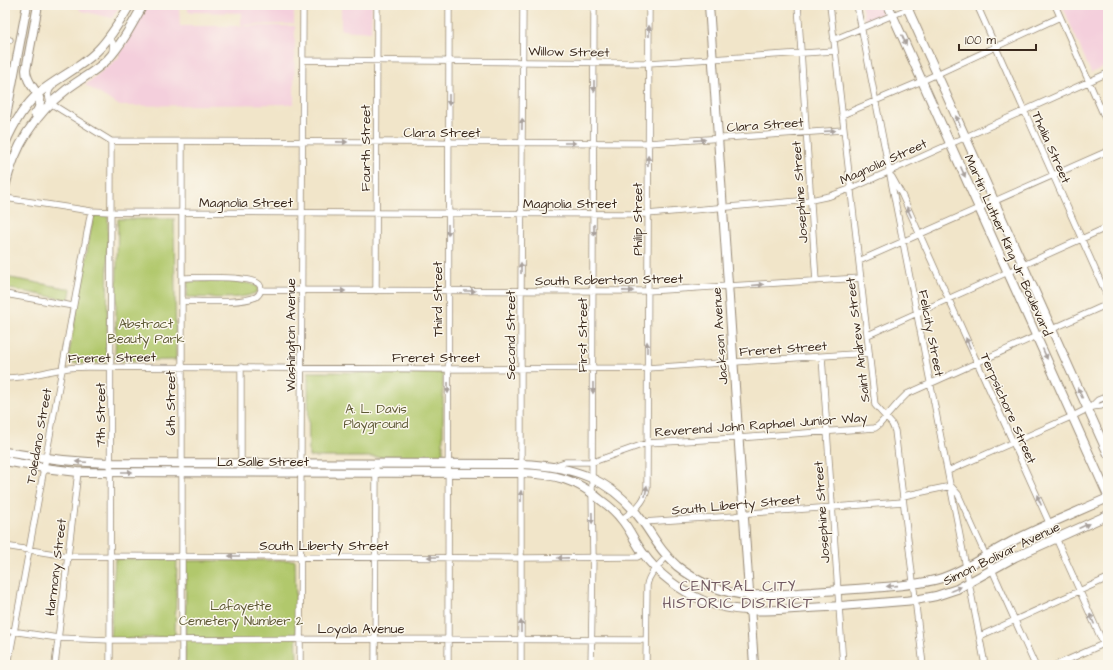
<svg xmlns="http://www.w3.org/2000/svg" width="1113" height="670" font-family="'Architects Daughter',sans-serif">
<style>
.built{fill:#f4cfdc}
.green{fill:#b1c86c;stroke:#767945}
.lines{fill:none;stroke-linecap:round;stroke-linejoin:round}
.street-casing{stroke:#968874;stroke-width:7}
.secondary-casing{stroke:#968874;stroke-width:10}
.street{stroke:#fff;stroke-width:5.5}
.secondary{stroke:#fff;stroke-width:8}
.oneway{fill:#a79f9a}
.labels{text-anchor:middle;stroke-width:3;stroke-linejoin:round;paint-order:stroke}
.street-label{font-size:13px;fill:#3b2a1e;stroke:#fbf7ec}
.park-label{font-size:13px;fill:#5e5935;stroke:#fbf7ec}
.quarter-label{font-size:15px;letter-spacing:1px;fill:#725a62;stroke:#fbf7ec}
</style>
<rect width="100%" height="100%" fill="#fbf7ec"/>
<filter id="ink" filterUnits="userSpaceOnUse"><feTurbulence type="fractalNoise" baseFrequency=".025" numOctaves="2"/><feDisplacementMap in="SourceGraphic" scale="8" xChannelSelector="R" yChannelSelector="G"/><feConvolveMatrix kernelMatrix="1 2 1 2 8 2 1 2 1" color-interpolation-filters="sRGB"/></filter>
<filter id="wash" filterUnits="userSpaceOnUse"><feTurbulence type="fractalNoise" baseFrequency=".012" numOctaves="4" result="noise"/><feDisplacementMap in="SourceGraphic" scale="16" xChannelSelector="R" yChannelSelector="G"/><feGaussianBlur stdDeviation="0.9" result="paint"/><feColorMatrix in="noise" values="0 0 0 0 0 0 0 0 0 0 0 0 0 0 0 0 0 1.4 0 .05"/><feComposite in="paint" operator="in"/></filter>
<g filter="url(#wash)">
<rect width="100%" height="100%" fill="#f1e5c9"/>
<!-- built -->
<path class="built" d="M71 5H120L112 18 81 11 77 6Z
M148 5H179L180 26H295L294 104 120 106 85 85 118 58Z
M188 5H294V24L241 25V13L188 12Z
M341 5H372L371 32 341 30Z
M861 5H882L885 13 865 22Z
M1062 5H1108V65L1091 73Z"/>
<!-- green -->
<path class="green" d="M95 215H108L107 360 106 363H71L69 362 68 359 93 218Z
M118 219H174L176 360 115 361Z
M5 277 71 289 69 300 5 288Z
M188 281C203 281 247 279 258 287L257 292C242 301 206 297 187 297Z
M308 372 443 373V457H309Z
M115 559H177L175 636 110 640Z
M295 560 297 665H185L186 561Z"/>
</g>
<g filter="url(#ink)">
<g class="lines">
<defs>
<path id="street" d="M798 5 816 281
M830 5 875 405 892 424 895 431 923 665
M857 5 985 665
M977 5 1108 298
M1055 5 1108 125
M109 38 113 43 112 53
M5 39 10 40
M833 40 917 5
M303 60 649 63 834 51
M53 86C47 91 48 96 50 103L111 141 648 143 843 130
M842 115 922 81 1060 17
M892 177 902 195 1108 654
M5 198 91 211 111 212 647 214 811 200 830 196 850 189 1108 73
M859 261 1108 151
M261 290 647 291 861 278
M376 291 377 5
M5 294 73 306
M182 301C200 301 240 304 256 297 259 295 260 293 261 290 261 287 261 286 259 284 249 275 196 278 182 278
M868 335 1108 227
M822 357 843 665
M5 378C26 378 43 372 63 369 71 367 80 367 88 367L448 369 647 368 868 353
M1091 407 1101 406 1108 403
M241 464V367
M553 466 565 462H593L647 443 738 438 875 428 879 425 899 402 907 394 1108 304
M948 471 1073 416 1091 407 1098 400 1108 396
M903 496 951 486 958 494 1035 665
M622 519C633 511 644 504 647 489L649 5
M643 522 735 516 750 513 903 502
M5 546 67 556 521 558 637 557 643 554
M5 630 58 638 110 640 375 639 646 640
M980 636 1108 578
M8 665 91 211
M55 665 78 472
M110 665 111 141
M182 665V142
M300 665 303 5
M375 665 376 469
M448 665 449 5
M521 665V291L523 5
M591 665 593 557 592 492 594 5
M646 665 647 585C649 573 659 565 667 556
M1056 665 1108 642"/>
<path id="secondary" d="M709 5 754 665
M888 5 1108 496
M906 5 1108 454
M35 114C50 95 26 89 26 70L38 5
M5 122 27 5
M5 144C13 125 24 106 39 93 57 78 79 69 96 52 110 39 120 21 130 5
M5 187C14 148 35 114 66 90 80 79 95 72 108 59 122 44 133 23 143 5
M5 452C40 458 75 462 110 463L521 464C572 466 612 478 643 522 654 538 662 553 677 566 697 582 723 594 749 595 769 596 792 593 812 592 836 590 860 589 884 587 904 585 923 584 942 578 966 570 987 554 1009 543 1041 526 1075 513 1108 498
M5 461 44 468 78 472 521 473C554 474 577 479 602 501 609 506 616 512 622 520 630 530 635 542 643 553 657 574 681 591 704 601 738 615 773 610 809 608 844 606 879 603 915 600L936 596 957 589 1015 557 1108 515"/>
</defs>
<!-- street casing -->
<use href="#street" class="street-casing"/>
<!-- secondary casing -->
<use href="#secondary" class="secondary-casing"/>
<!-- street -->
<use href="#street" class="street"/>
<!-- secondary -->
<use href="#secondary" class="secondary"/>
</g>
<!-- one-way arrows -->
<defs><path id="oneway-solid" d="M-6-.8H1V-3.2L6.5 0L1 3.2V.8H-6Z"/></defs>
<g class="oneway">
<use href="#oneway-solid" transform="translate(649 31) rotate(-90)"/>
<use href="#oneway-solid" transform="translate(904 40) rotate(66)"/>
<use href="#oneway-solid" transform="translate(594 86) rotate(90)"/>
<use href="#oneway-solid" transform="translate(449 100) rotate(90)"/>
<use href="#oneway-solid" transform="translate(958 121) rotate(-114)"/>
<use href="#oneway-solid" transform="translate(522 124) rotate(-89)"/>
<use href="#oneway-solid" transform="translate(830 131) rotate(-4)"/>
<use href="#oneway-solid" transform="translate(700 140) rotate(-4)"/>
<use href="#oneway-solid" transform="translate(342 142) rotate(1)"/>
<use href="#oneway-solid" transform="translate(570 143)"/>
<use href="#oneway-solid" transform="translate(648 161) rotate(-89)"/>
<use href="#oneway-solid" transform="translate(963 172) rotate(66)"/>
<use href="#oneway-solid" transform="translate(909 212) rotate(-114)"/>
<use href="#oneway-solid" transform="translate(448 230) rotate(90)"/>
<use href="#oneway-solid" transform="translate(594 230) rotate(90)"/>
<use href="#oneway-solid" transform="translate(521 268) rotate(-90)"/>
<use href="#oneway-solid" transform="translate(758 285) rotate(-5)"/>
<use href="#oneway-solid" transform="translate(340 291) rotate(1)"/>
<use href="#oneway-solid" transform="translate(470 291)"/>
<use href="#oneway-solid" transform="translate(628 291) rotate(1)"/>
<use href="#oneway-solid" transform="translate(968 343) rotate(-114)"/>
<use href="#oneway-solid" transform="translate(647 347) rotate(-90)"/>
<use href="#oneway-solid" transform="translate(1045 354) rotate(66)"/>
<use href="#oneway-solid" transform="translate(448 388) rotate(90)"/>
<use href="#oneway-solid" transform="translate(593 388) rotate(90)"/>
<use href="#oneway-solid" transform="translate(1080 393) rotate(-115)"/>
<use href="#oneway-solid" transform="translate(81 462) rotate(-177)"/>
<use href="#oneway-solid" transform="translate(127 472)"/>
<use href="#oneway-solid" transform="translate(646 491) rotate(-80)"/>
<use href="#oneway-solid" transform="translate(521 496) rotate(-90)"/>
<use href="#oneway-solid" transform="translate(1039 500) rotate(-114)"/>
<use href="#oneway-solid" transform="translate(592 518) rotate(89)"/>
<use href="#oneway-solid" transform="translate(1084 526) rotate(-24)"/>
<use href="#oneway-solid" transform="translate(234 556) rotate(-180)"/>
<use href="#oneway-solid" transform="translate(433 557) rotate(-180)"/>
<use href="#oneway-solid" transform="translate(563 558) rotate(179)"/>
<use href="#oneway-solid" transform="translate(892 586) rotate(176)"/>
<use href="#oneway-solid" transform="translate(956 589) rotate(-22)"/>
<use href="#oneway-solid" transform="translate(1092 619) rotate(-114)"/>
<use href="#oneway-solid" transform="translate(521 626) rotate(-90)"/>
</g>
</g>
<g class="labels">
<!-- street labels -->
<g class="street-label">
<text transform="translate(569 51) rotate(1)" y="5">Willow Street</text>
<text transform="translate(765 124) rotate(-4)" y="5">Clara Street</text>
<text x="442" y="137">Clara Street</text>
<text transform="translate(1052 147) rotate(66)" y="5">Thalia Street</text>
<text transform="translate(365 148) rotate(-90)" y="5">Fourth Street</text>
<text transform="translate(883 161) rotate(-24)" y="5">Magnolia Street</text>
<text transform="translate(799 192) rotate(-94)" y="5">Josephine Street</text>
<text x="246" y="207">Magnolia Street</text>
<text x="570" y="208">Magnolia Street</text>
<text transform="translate(637 219) rotate(-90)" y="5">Philip Street</text>
<text transform="translate(1009 245) rotate(66)" y="5">Martin Luther King Jr Boulevard</text>
<text transform="translate(609 279) rotate(-1)" y="5">South Robertson Street</text>
<text transform="translate(437 299) rotate(-90)" y="5">Third Street</text>
<text transform="translate(932 333) rotate(79)" y="5">Felicity Street</text>
<text transform="translate(290 335) rotate(-90)" y="5">Washington Avenue</text>
<text transform="translate(510 335) rotate(-90)" y="5">Second Street</text>
<text transform="translate(582 335) rotate(-90)" y="5">First Street</text>
<text transform="translate(719 336) rotate(-94)" y="5">Jackson Avenue</text>
<text transform="translate(857 340) rotate(-97)" y="5">Saint Andrew Street</text>
<text transform="translate(783 348) rotate(-4)" y="5">Freret Street</text>
<text transform="translate(112 357) rotate(-1)" y="5">Freret Street</text>
<text x="436" y="362">Freret Street</text>
<text transform="translate(170 403) rotate(-90)" y="5">6th Street</text>
<text transform="translate(1009 408) rotate(66)" y="5">Terpsichore Street</text>
<text transform="translate(100 415) rotate(-90)" y="5">7th Street</text>
<text transform="translate(761 424) rotate(-4)" y="5">Reverend John Raphael Junior Way</text>
<text transform="translate(38 436) rotate(-80)" y="5">Toledano Street</text>
<text x="263" y="466">La Salle Street</text>
<text transform="translate(736 504) rotate(-5)" y="5">South Liberty Street</text>
<text transform="translate(821 512) rotate(-94)" y="5">Josephine Street</text>
<text x="324" y="550">South Liberty Street</text>
<text transform="translate(1001 553) rotate(-26)" y="5">Simon Bolivar Avenue</text>
<text transform="translate(55 567) rotate(-83)" y="5">Harmony Street</text>
<text x="361" y="633">Loyola Avenue</text>
</g>
<!-- park labels -->
<g class="park-label">
<text x="146" y="328">Abstract<tspan x="146" dy="15">Beauty Park</tspan></text>
<text x="376" y="413">A. L. Davis<tspan x="376" dy="15">Playground</tspan></text>
<text x="241" y="610">Lafayette<tspan x="241" dy="15">Cemetery Number 2</tspan></text>
</g>
<!-- quarter labels -->
<g class="quarter-label">
<text x="738" y="591">CENTRAL CITY<tspan x="738" dy="17">HISTORIC DISTRICT</tspan></text>
</g>
</g>
<!-- margin -->
<rect width="1113" height="670" fill="none" stroke="#fbf7ec" stroke-width="20"/>
<!-- scale -->
<path d="M959 44v6h77v-6" fill="none" stroke="#3b2a1e" stroke-width="2"/>
<text x="965" y="44" font-size="12" fill="#3b2a1e" stroke="#fbf7ec" stroke-width="3" paint-order="stroke">100 m</text>
</svg>
